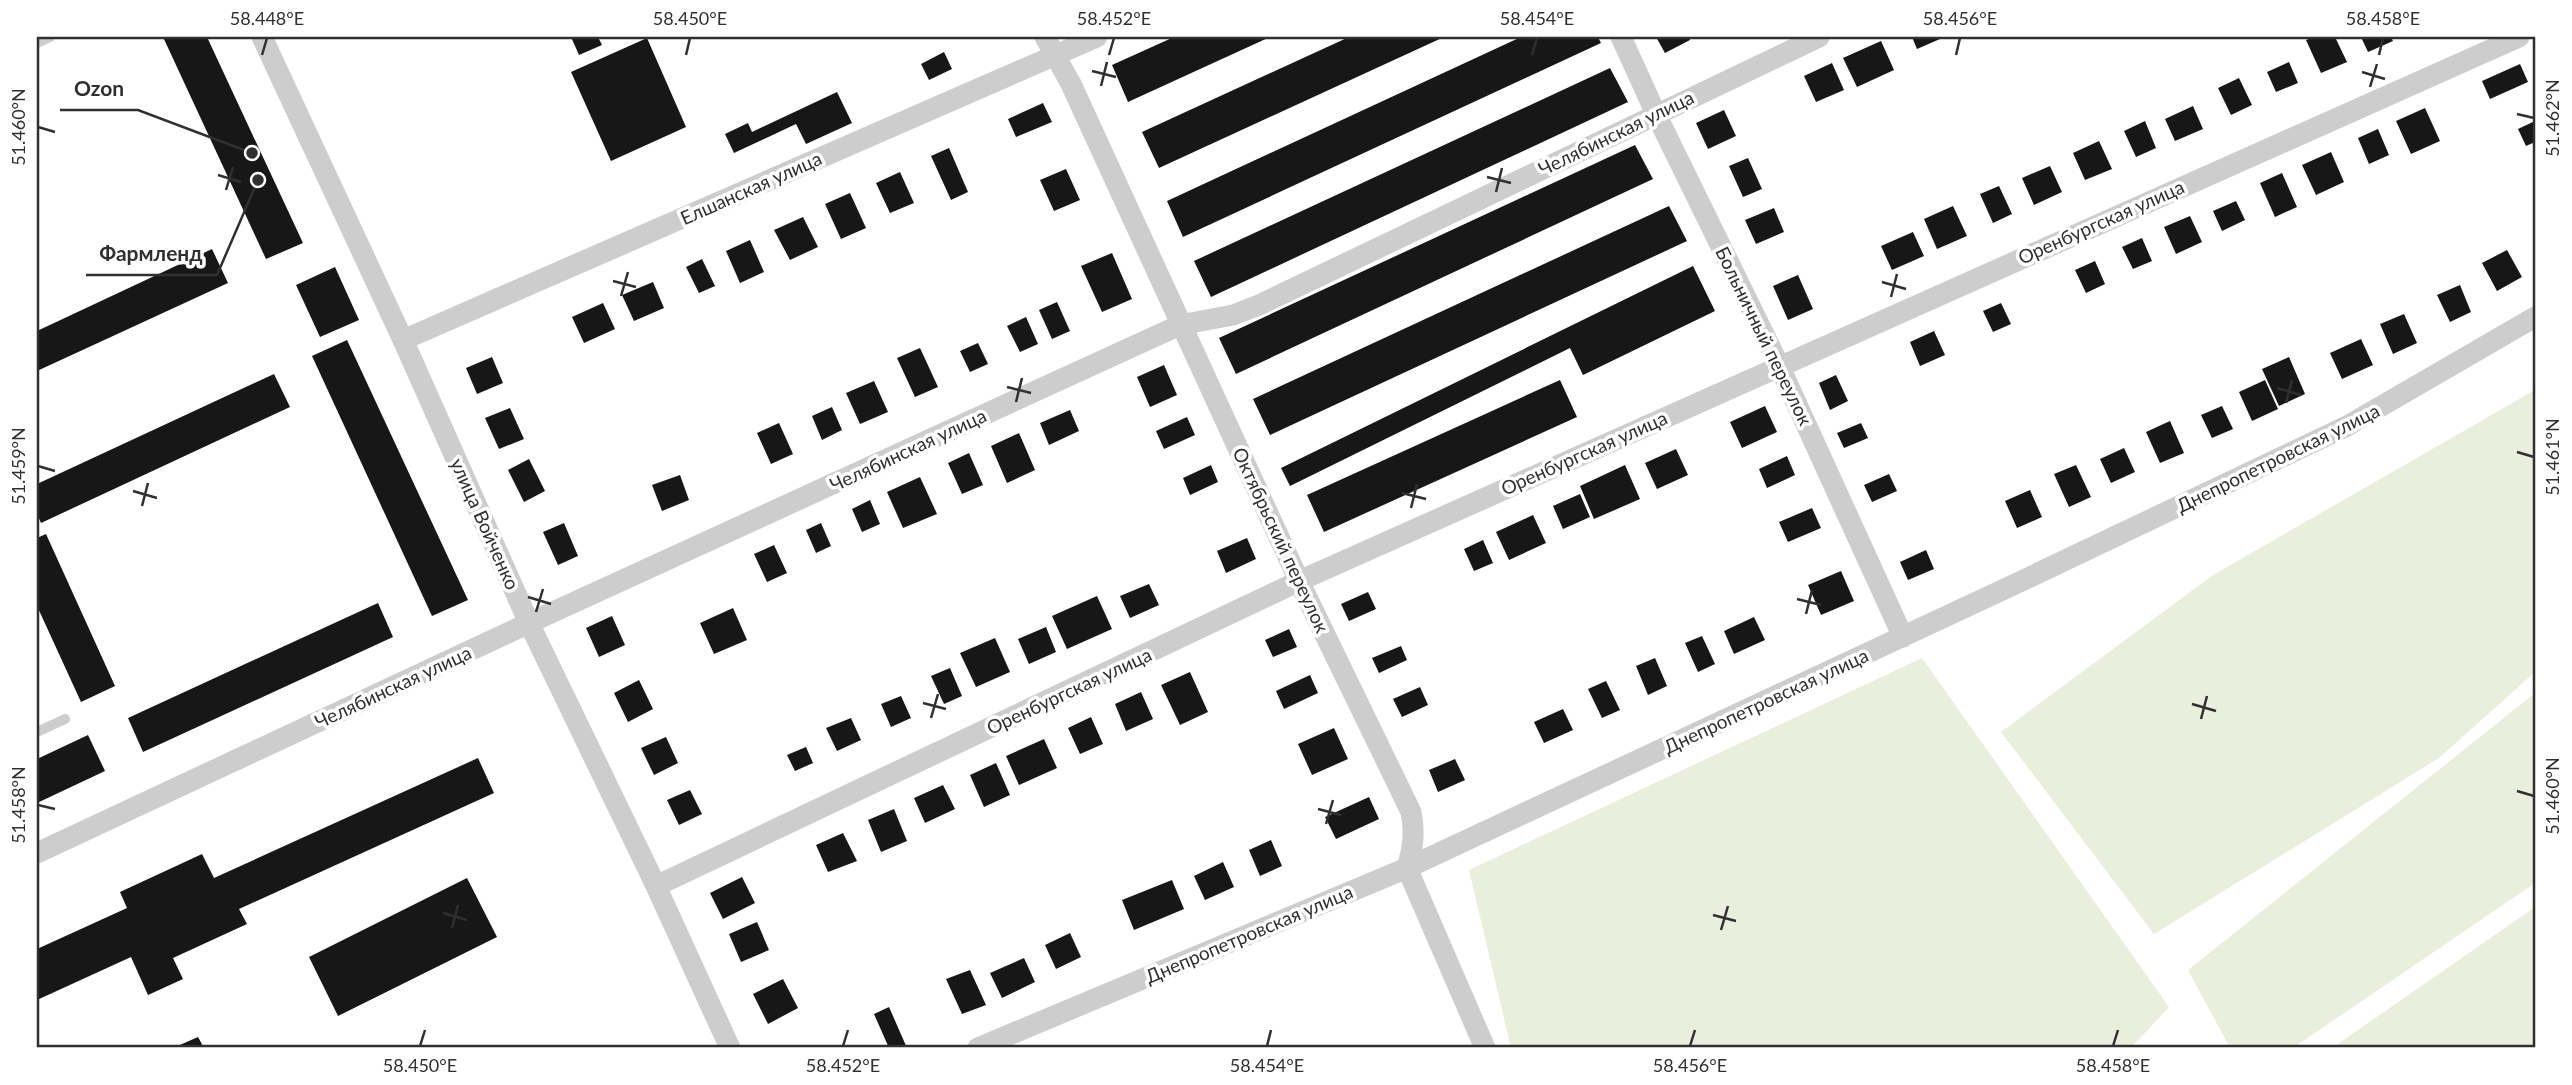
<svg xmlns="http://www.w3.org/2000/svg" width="2572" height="1085" font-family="Lato,sans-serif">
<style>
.green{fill:#eaeedd}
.building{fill:#171717}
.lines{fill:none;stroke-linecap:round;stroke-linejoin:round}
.service{stroke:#cdcdcd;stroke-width:10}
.minor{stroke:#cdcdcd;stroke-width:21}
.ticks{fill:none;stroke:#303030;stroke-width:2.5}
.labels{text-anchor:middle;stroke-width:7;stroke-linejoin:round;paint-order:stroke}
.street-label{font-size:19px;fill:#303030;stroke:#fff}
.leader{fill:none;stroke:#303030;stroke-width:2.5}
.callout-dot{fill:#303030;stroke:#fff;stroke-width:2.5}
.callout-label{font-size:21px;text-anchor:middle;font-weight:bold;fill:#303030;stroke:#fff;stroke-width:7;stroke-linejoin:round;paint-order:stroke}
.neatline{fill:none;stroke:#303030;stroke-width:2.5}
.ticks-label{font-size:18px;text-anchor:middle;fill:#303030}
</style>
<rect width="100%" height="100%" fill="#fff"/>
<!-- green -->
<path class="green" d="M2535 390V672L2439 758 2154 934 2001 732 2213 575Z
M1922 658 2169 1007 2131 1048H1511L1469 870Z
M2535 693V883L2293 1048H2230L2188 970Z
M2535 907V1048H2332Z"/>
<!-- building -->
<path class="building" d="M163 37H207L303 243 266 259Z
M571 37H598L602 45 579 55Z
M1174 37H1270L1128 102 1112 65Z
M1349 37H1444L1159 168 1142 132Z
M1521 37H1598L1601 43 1183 237 1167 201Z
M1656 37H1689L1690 40 1665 53Z
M1912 37H1939L1940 39 1917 49Z
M2314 37H2335L2347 62 2321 73 2306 40Z
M2361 37H2391L2393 41 2368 52Z
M647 38 686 127 611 161 571 72Z
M1881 41 1894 70 1857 87 1843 58Z
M944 52 952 69 929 80 921 64Z
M2289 62 2298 83 2276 92 2267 72Z
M1832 63 1844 90 1816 102 1804 76Z
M2520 64 2528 82 2490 99 2482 81Z
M1610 68 1628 102 1211 297 1194 261Z
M2239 78 2252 105 2231 115 2218 88Z
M837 92 852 123 806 144 796 124 734 153 725 134 748 123 752 132Z
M1043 103 1052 122 1016 137 1008 119Z
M2193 106 2203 129 2175 141 2165 119Z
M2425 108 2440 141 2411 154 2396 121Z
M1724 110 1736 136 1708 149 1696 123Z
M2145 121 2156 148 2136 157 2124 131Z
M2535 121V142L2526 146 2518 129Z
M2378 129 2389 155 2369 164 2358 138Z
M2099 141 2112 169 2085 180 2073 153Z
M1635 145 1653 179 1236 374 1219 338Z
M949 148 968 192 951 200 931 156Z
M2331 152 2344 182 2316 195 2302 165Z
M1748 158 1762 189 1743 197 1729 166Z
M2050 166 2062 192 2034 205 2022 178Z
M1066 169 1080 200 1054 211 1040 180Z
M900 172 914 203 890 213 876 183Z
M2282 173 2297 207 2275 217 2260 183Z
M1999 186 2012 214 1993 223 1980 194Z
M850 193 866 228 841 239 825 204Z
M2236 201 2245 220 2222 231 2213 211Z
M1669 206 1687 241 1270 435 1253 399Z
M1953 206 1967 236 1937 249 1924 219Z
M1774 208 1784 232 1756 244 1745 220Z
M2190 216 2202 242 2176 254 2164 227Z
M803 217 818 247 790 260 774 230Z
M1913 232 1924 256 1892 270 1881 246Z
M2142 238 2152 261 2133 269 2122 247Z
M750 240 764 272 740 283 726 251Z
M212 249 228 283 37 371V331Z
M2507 250 2522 277 2497 291 2482 263Z
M1112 253 1132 299 1102 312 1081 266Z
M702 259 715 286 699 293 686 267Z
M2095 261 2105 284 2086 293 2075 270Z
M1693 266 1715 311 1583 375 1570 348 1290 486 1281 468Z
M335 267 359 320 320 337 296 285Z
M1798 275 1813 309 1788 320 1773 286Z
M653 282 664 308 634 321 622 295Z
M2460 285 2471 312 2450 322 2437 295Z
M1057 302 1070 331 1052 339 1039 310Z
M603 303 615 329 584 343 572 317Z
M2001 303 2011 324 1993 332 1983 311Z
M2404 314 2417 343 2393 354 2380 324Z
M1026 317 1038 344 1020 352 1007 326Z
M1934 331 1945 355 1920 366 1910 342Z
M2361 339 2373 365 2342 379 2330 353Z
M347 340 468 600 432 616 312 356Z
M978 343 988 364 970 372 960 351Z
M920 348 938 387 915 397 897 358Z
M492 357 503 383 477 394 466 368Z
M2289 357 2305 394 2279 406 2262 369Z
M1164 365 1177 395 1150 407 1137 377Z
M274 374 290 407 41 523 37 514V484Z
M1836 375 1848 401 1830 410 1819 383Z
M1560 380 1577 417 1324 532 1307 495Z
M2265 380 2278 409 2252 421 2239 392Z
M874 381 888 412 860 424 846 393Z
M1765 406 1777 432 1742 448 1730 422Z
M2222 406 2233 429 2212 438 2201 415Z
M832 407 842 430 822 440 812 416Z
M510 408 524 439 499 449 485 418Z
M1070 410 1079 431 1049 445 1040 423Z
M1187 417 1195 435 1164 449 1156 431Z
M2170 421 2184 453 2160 463 2146 432Z
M779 423 793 454 771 464 757 433Z
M1861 423 1868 438 1844 448 1837 433Z
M1019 433 1035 470 1007 483 991 446Z
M2124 448 2135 472 2111 483 2100 459Z
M1676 449 1688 475 1657 489 1645 463Z
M969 453 983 485 962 494 948 463Z
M1787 456 1795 475 1767 488 1759 469Z
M529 459 545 491 524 502 508 470Z
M1211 465 1218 482 1190 495 1183 478Z
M1625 465 1640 499 1594 519 1580 486Z
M2076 465 2091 497 2069 507 2054 474Z
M1889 474 1897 491 1872 502 1864 485Z
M680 475 689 500 662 511 652 485Z
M920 477 937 514 903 528 887 492Z
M2030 490 2042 517 2017 528 2005 501Z
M1580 494 1590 517 1563 529 1553 506Z
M870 500 880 524 862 532 852 509Z
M1812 508 1821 528 1788 542 1779 522Z
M1533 515 1546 543 1509 560 1496 532Z
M564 523 578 556 558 565 543 532Z
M821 523 831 546 816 553 806 530Z
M46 534 115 686 81 702 37 606V538Z
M1247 538 1256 559 1226 573 1217 551Z
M1483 540 1493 563 1474 571 1464 549Z
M774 545 787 573 767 582 754 554Z
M1926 550 1934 569 1908 580 1900 562Z
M1841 571 1854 601 1821 615 1808 585Z
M1149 584 1159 605 1130 618 1120 596Z
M1368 592 1376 609 1349 621 1341 604Z
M1097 596 1112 629 1067 649 1052 616Z
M378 603 393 637 143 752 128 718Z
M733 608 747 640 714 654 700 623Z
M612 616 625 645 599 657 586 628Z
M1754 617 1765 640 1734 654 1724 631Z
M1046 627 1056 652 1029 664 1018 639Z
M1289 629 1297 647 1273 657 1265 640Z
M1702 636 1715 664 1698 672 1685 643Z
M995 638 1010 672 976 687 960 653Z
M1401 646 1407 660 1379 673 1372 658Z
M1655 658 1667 686 1648 695 1636 666Z
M950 668 962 696 944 704 931 676Z
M1190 672 1208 712 1180 725 1161 685Z
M1310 675 1318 693 1284 709 1276 691Z
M639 680 653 709 628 722 614 693Z
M1606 681 1620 710 1602 718 1588 689Z
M1420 687 1428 705 1402 717 1393 699Z
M1141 692 1153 719 1126 731 1115 704Z
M901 696 911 718 891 727 881 704Z
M1563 709 1573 730 1544 743 1534 722Z
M1091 717 1103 744 1080 754 1068 728Z
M851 718 861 740 837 751 826 728Z
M1334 728 1348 759 1312 775 1298 744Z
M88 735 105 771 37 803V759Z
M666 737 678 763 654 775 641 748Z
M1044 739 1057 768 1019 785 1006 756Z
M806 747 813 763 795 771 787 755Z
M478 758 494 793 239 909 247 924 173 958 183 979 148 995 131 957 37 1000V949L127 908 120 892 202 854 214 878Z
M1455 759 1465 780 1438 792 1429 770Z
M996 763 1010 795 984 807 970 775Z
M943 785 955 809 925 823 914 798Z
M690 790 702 814 679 825 667 800Z
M1369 797 1379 819 1336 839 1325 817Z
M894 809 907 841 881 852 868 820Z
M843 833 857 861 828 872 816 845Z
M1271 840 1282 866 1260 876 1249 850Z
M1223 862 1234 887 1205 900 1194 876Z
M742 877 755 903 723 919 710 893Z
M467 878 497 937 338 1016 309 957Z
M1172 880 1184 909 1134 930 1122 900Z
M757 922 769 950 741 962 729 934Z
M1070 933 1081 957 1056 969 1045 945Z
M1024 958 1035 982 1002 998 990 973Z
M970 970 986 1005 962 1014 946 979Z
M783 979 798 1008 768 1024 753 994Z
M889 1007 907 1048H889L874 1014Z
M198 1037 204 1048H173Z"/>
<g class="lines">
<!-- service -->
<path class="service" d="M37 43 50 37
M37 732 65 719"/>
<!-- minor -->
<path class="minor" d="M262 37 403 340 529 623 656 886 730 1048
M1045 37 1071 84 1299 581 1411 812C1415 833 1413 848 1407 868L1485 1048
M1621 37 1656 114 1779 365 1903 637
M403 340 1097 37
M37 853 529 623 1180 325 1233 315 1259 305 1819 37
M656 886 1299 581 2519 37
M978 1048 1407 868 2011 586 2347 426 2535 317"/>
</g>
<!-- ticks -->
<path class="ticks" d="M262 55 267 38M686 55 690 38M1109 55 1114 38M1532 55 1537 38M1956 55 1960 38M2379 55 2383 38M1092 71 1116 77M2362 72 2385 79M1101 86 1107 62M2370 87 2377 64M2517 114 2534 118M38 127 55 132M218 175 241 182M1487 177 1511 183M226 190 233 167M1496 192 1502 168M613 281 636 287M1882 282 1906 289M621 296 628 272M1891 297 1897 274M1007 387 1031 393M2277 388 2301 395M1016 402 1022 378M2286 403 2292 380M2517 452 2534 457M38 466 55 471M133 491 157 498M1402 493 1426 499M142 506 148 483M1411 508 1417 484M528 597 551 604M1797 599 1821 605M536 612 543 589M1806 614 1812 590M923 703 946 709M2192 704 2216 711M931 718 938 694M2201 719 2207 696M2517 791 2534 796M38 805 55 809M1318 809 1341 815M1326 824 1333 800M443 913 467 920M1713 915 1736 921M452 928 458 905M1721 930 1728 906M420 1046 425 1030M843 1046 848 1030M1267 1046 1271 1030M1690 1046 1695 1030M2113 1046 2118 1030"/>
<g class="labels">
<!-- street labels -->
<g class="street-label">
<text transform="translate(1616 133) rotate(-26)" y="7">Челябинская улица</text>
<text transform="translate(751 188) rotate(-24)" y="7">Елшанская улица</text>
<text transform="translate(2101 222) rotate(-24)" y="7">Оренбургская улица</text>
<text transform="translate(1764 336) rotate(64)" y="7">Больничный переулок</text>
<text transform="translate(908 450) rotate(-25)" y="7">Челябинская улица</text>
<text transform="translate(1584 453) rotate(-24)" y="7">Оренбургская улица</text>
<text transform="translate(2278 458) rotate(-26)" y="7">Днепропетровская улица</text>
<text transform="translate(485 524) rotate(66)" y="7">улица Войченко</text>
<text transform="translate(1281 540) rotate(65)" y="7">Октябрьский переулок</text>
<text transform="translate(393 687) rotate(-25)" y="7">Челябинская улица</text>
<text transform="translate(1069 691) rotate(-25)" y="7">Оренбургская улица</text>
<text transform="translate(1766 701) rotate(-25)" y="7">Днепропетровская улица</text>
<text transform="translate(1249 934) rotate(-23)" y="7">Днепропетровская улица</text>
</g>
</g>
<!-- callouts -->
<path class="leader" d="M252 153L138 110H60M258 180L217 275H86"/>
<g class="callout-dot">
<circle cx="252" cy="153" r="7"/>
<circle cx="258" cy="180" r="7"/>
</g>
<g class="callout-label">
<text x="99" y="96">Ozon</text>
<text x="151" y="261">Фармленд</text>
</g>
<!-- border -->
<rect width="2572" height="1085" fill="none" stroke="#ffffff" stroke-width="77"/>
<rect x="38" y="38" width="2496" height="1008" class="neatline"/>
<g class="ticks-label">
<text x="267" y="25">58.448°E</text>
<text x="690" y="25">58.450°E</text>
<text x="1114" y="25">58.452°E</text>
<text x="1537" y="25">58.454°E</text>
<text x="1960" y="25">58.456°E</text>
<text x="2383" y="25">58.458°E</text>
<text transform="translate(2553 118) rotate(-90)" y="6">51.462°N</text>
<text transform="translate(19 127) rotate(-90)" y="6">51.460°N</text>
<text transform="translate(2553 457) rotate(-90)" y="6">51.461°N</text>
<text transform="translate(19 466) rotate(-90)" y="6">51.459°N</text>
<text transform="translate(2553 796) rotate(-90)" y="6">51.460°N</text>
<text transform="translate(19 805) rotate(-90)" y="6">51.458°N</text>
<text x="420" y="1072">58.450°E</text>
<text x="843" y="1072">58.452°E</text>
<text x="1267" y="1072">58.454°E</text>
<text x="1690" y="1072">58.456°E</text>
<text x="2113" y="1072">58.458°E</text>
</g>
</svg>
